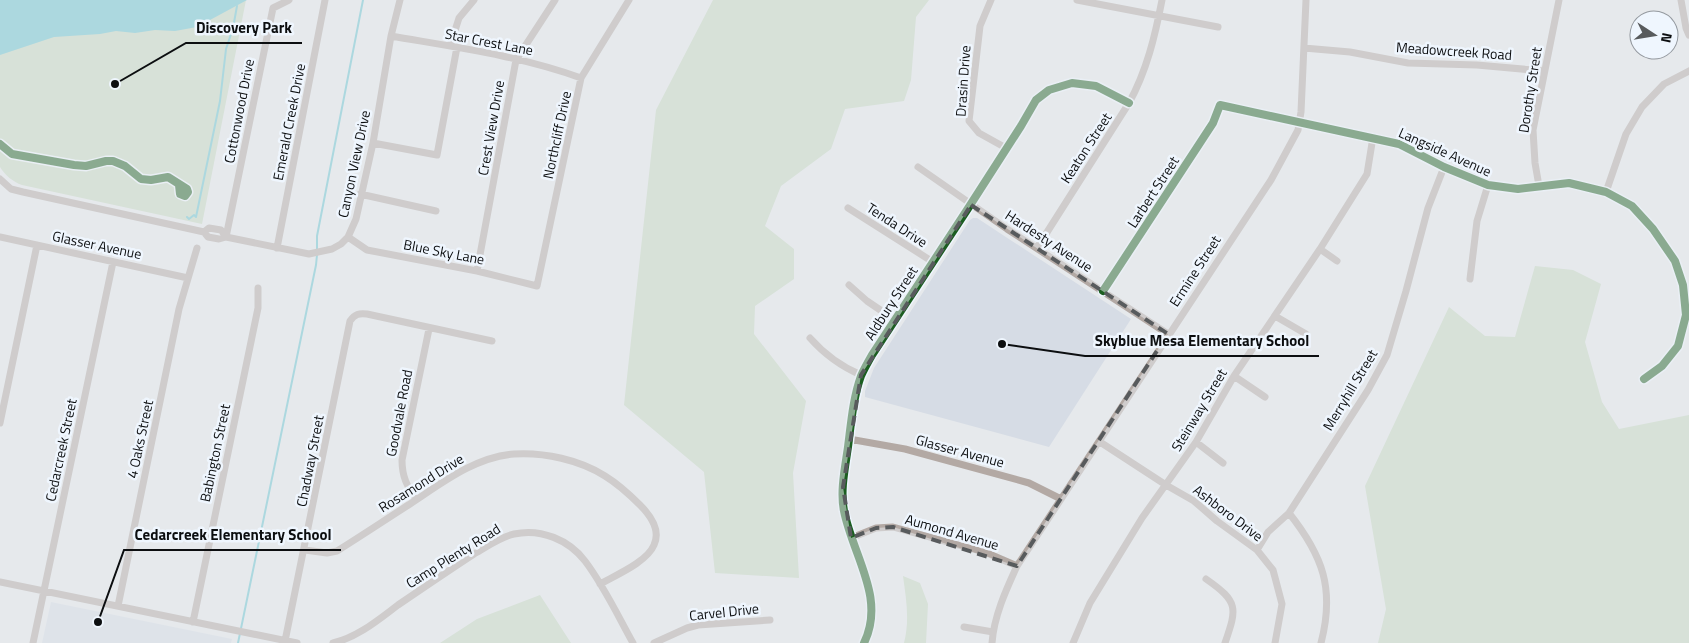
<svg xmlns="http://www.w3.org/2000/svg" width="1689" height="643" font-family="'Titillium Web',sans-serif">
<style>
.built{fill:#d6dce5}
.green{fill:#c5d7be}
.water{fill:#67c3cf}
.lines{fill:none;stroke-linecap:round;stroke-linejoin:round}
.stream{stroke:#67c3cf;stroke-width:2}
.street{stroke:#b3a9a4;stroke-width:7}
.cycleway-casing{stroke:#eff6fe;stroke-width:11}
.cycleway{stroke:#1b5e20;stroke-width:8}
.marked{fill:none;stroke:#585b5d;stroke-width:4;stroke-dasharray:10 6;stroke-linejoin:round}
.labels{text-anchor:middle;stroke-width:5;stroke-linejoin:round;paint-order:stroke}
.street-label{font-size:14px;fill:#0c0e10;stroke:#eff6fe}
.leader{fill:none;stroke:#0c0e10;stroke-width:2}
.callout-dot{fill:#0c0e10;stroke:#eff6fe;stroke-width:2}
.callout-label{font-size:15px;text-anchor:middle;font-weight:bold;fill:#0c0e10;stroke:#eff6fe;stroke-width:5;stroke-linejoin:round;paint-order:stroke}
</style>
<rect width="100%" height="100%" fill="#e6e9ec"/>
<!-- built -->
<path class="built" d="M973 218H977L1131 319 1049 447 865 397V391L874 368 970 220Z
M51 602 232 639 231 643H42Z"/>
<!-- green -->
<path class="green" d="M0 0H246L202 224 22 185C13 182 5 175 0 167Z
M713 0H929L916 17 911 80 904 101 845 109 831 149 781 186 765 226 794 249V279L755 306 754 334 806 401 793 473 799 578 715 573 704 472 624 405 656 110Z
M1535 266 1573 270 1601 284 1585 342 1602 402 1619 429 1689 415V643H1378L1386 609 1365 486 1449 307 1485 336 1515 337Z
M903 576 920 583 928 604 926 643H904C910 620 906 598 903 576Z
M540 595 571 643H440L477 619Z"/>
<!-- water -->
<path class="water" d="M0 0H247L197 27 175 31 155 30 135 33 116 31 100 34 54 37 0 55Z"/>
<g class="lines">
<!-- stream -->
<path class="stream" d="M187 217 189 219 194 215 196 217 220 101 226 49 233 28 237 6
M317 251V236L363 0
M238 643 316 265 317 255"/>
<!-- street -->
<path class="street" d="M289 0 273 8 226 237 309 254 332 249 341 244 348 237 356 219 373 143 391 36 400 0
M991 0 980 26 969 121 979 133 1006 148
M1077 0 1218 27
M1681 0 1686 28 1689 35
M391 36C454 47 521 56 581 78
M450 46 459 18 474 0
M1304 48 1350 52 1408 63 1477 65 1544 71
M373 143 437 155 457 47
M918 167 1007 229 1168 334
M0 179 11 189 23 192 204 232 208 237 219 239 226 237 221 230 209 228 204 232
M1539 186 1535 163 1533 130 1559 0
M1606 192 1626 134 1642 107 1664 84 1689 71
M360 194 436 211
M848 208 933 262
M0 237 188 278
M348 237 367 250 477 271 537 286 581 78 629 0
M277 248 325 0
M1037 248 1129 103C1147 70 1155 36 1162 0
M1320 249 1337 261
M477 271 516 60 555 0
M1470 279 1477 221 1488 185
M849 285 867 301 895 320
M1103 291 1213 123 1220 105 1399 144 1444 167 1488 185 1518 189 1569 183 1606 192 1632 206 1653 229 1675 261 1683 285 1686 315 1678 346 1662 366 1644 379
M1275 316 1306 334
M810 338C825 355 840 366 861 375
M1234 376 1265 397
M0 423 37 245
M849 439 905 449 1029 483 1061 499
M1100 442 1166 485 1194 501 1217 521 1257 550 1273 570 1282 604 1275 643
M1196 442 1223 463
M416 499C407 486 402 477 402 460L429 329
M1289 513C1323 556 1335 589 1321 643
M851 538 876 528 893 527 987 553 1017 566
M305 550 327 553 337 551C361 536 385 520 410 504 442 483 475 457 514 454 544 452 580 460 605 476 618 484 629 494 640 505 650 515 661 530 654 545 647 562 616 575 600 584
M1257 550 1268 532 1289 513 1368 390 1387 355 1406 291 1428 208 1444 167
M1206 579C1239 602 1237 608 1225 643
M0 582 297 643
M118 606 179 309 197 248
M193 622 258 308V288
M964 627 993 632
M285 641 350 321C355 314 359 313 367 314L492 341
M33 643 113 262
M333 643C358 637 378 620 398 605 423 588 448 571 474 554 487 547 500 537 514 534 541 528 569 540 585 561 604 586 618 616 633 643
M654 643 687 628 698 625 770 620
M864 643C886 598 853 556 844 511 840 491 845 468 848 447 851 424 853 398 861 376 864 369 868 362 872 355L967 210 1021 126 1036 100 1049 90 1072 83 1096 86 1129 103
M992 643C994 616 1006 590 1017 566L1271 180 1298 130 1301 112 1306 0
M1073 643 1090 603 1142 518 1196 442 1234 376 1320 249 1367 174 1373 137"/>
<defs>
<path id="cycleway" d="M0 144 12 154 74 165 86 166 106 161H113L125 166 141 179 151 180 168 177 187 189 188 192 185 196 180 194 179 185
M1103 291 1213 123 1220 105 1399 144 1444 167 1488 185 1518 189 1569 183 1606 192 1632 206 1653 229 1675 261 1683 285 1686 315 1678 346 1662 366 1644 379
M864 643C886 598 853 556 844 511 840 491 845 468 848 447 851 424 853 398 861 376 864 369 868 362 872 355L967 210 1021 126 1036 100 1049 90 1072 83 1096 86 1129 103"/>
</defs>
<!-- cycleway casing -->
<use href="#cycleway" class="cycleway-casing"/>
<!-- cycleway -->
<use href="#cycleway" class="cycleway"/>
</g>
<!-- marked area -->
<path d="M0 0H1689V643H0ZM971 205 1168 334 1017 566 893 527 876 528 851 538 843 487 861 375Z" fill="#e6e9ec" fill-opacity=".55" fill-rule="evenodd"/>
<path class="marked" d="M971 205 1168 334 1017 566 893 527 876 528 851 538 843 487 861 375Z"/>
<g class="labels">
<!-- street labels -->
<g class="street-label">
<text transform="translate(489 42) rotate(11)" y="5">Star Crest Lane</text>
<text transform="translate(1454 51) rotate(4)" y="5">Meadowcreek Road</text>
<text transform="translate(963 81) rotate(-86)" y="5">Drasin Drive</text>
<text transform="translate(1530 90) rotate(-81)" y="5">Dorothy Street</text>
<text transform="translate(239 111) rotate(-79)" y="5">Cottonwood Drive</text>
<text transform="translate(289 122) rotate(-79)" y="5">Emerald Creek Drive</text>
<text transform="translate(491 128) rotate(-80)" y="5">Crest View Drive</text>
<text transform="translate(557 135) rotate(-78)" y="5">Northcliff Drive</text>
<text transform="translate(1086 148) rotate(-57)" y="5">Keaton Street</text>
<text transform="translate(1445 152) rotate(24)" y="5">Langside Avenue</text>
<text transform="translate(354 164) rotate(-78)" y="5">Canyon View Drive</text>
<text transform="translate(1153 192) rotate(-57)" y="5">Larbert Street</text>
<text transform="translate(897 225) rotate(33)" y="5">Tenda Drive</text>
<text transform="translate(1049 241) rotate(33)" y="5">Hardesty Avenue</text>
<text transform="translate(97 245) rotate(12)" y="5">Glasser Avenue</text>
<text transform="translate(444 252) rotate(11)" y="5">Blue Sky Lane</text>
<text transform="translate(1195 271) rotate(-57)" y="5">Ermine Street</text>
<text transform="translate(891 303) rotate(-57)" y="5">Aldbury Street</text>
<text transform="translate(1350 390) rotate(-59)" y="5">Merryhill Street</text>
<text transform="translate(1199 410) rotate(-59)" y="5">Steinway Street</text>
<text transform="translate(399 413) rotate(-79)" y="5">Goodvale Road</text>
<text transform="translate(140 439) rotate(-78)" y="5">4 Oaks Street</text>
<text transform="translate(61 450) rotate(-78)" y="5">Cedarcreek Street</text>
<text transform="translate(960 451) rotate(15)" y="5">Glasser Avenue</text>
<text transform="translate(215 453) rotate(-78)" y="5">Babington Street</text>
<text transform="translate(310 461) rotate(-79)" y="5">Chadway Street</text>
<text transform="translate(421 483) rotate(-32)" y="5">Rosamond Drive</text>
<text transform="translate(1228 513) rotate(37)" y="5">Ashboro Drive</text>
<text transform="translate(952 532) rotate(16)" y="5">Aumond Avenue</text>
<text transform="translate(453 556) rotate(-32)" y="5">Camp Plenty Road</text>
<text transform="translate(724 612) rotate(-6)" y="5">Carvel Drive</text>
</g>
</g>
<!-- callouts -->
<path class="leader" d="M115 84L186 43H302M1002 344L1085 356H1319M98 622L124 550H341"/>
<g class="callout-dot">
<circle cx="115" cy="84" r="5"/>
<circle cx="1002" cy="344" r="5"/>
<circle cx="98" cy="622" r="5"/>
</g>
<g class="callout-label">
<text x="244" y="33">Discovery Park</text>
<text x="1202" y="346">Skyblue Mesa Elementary School</text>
<text x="233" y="540">Cedarcreek Elementary School</text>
</g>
<!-- north arrow -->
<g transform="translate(1654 35) rotate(102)"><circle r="24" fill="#eff6fe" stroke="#94999f"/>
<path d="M0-4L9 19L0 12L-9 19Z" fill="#585b5d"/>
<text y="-8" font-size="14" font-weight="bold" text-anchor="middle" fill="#0c0e10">N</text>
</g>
</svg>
